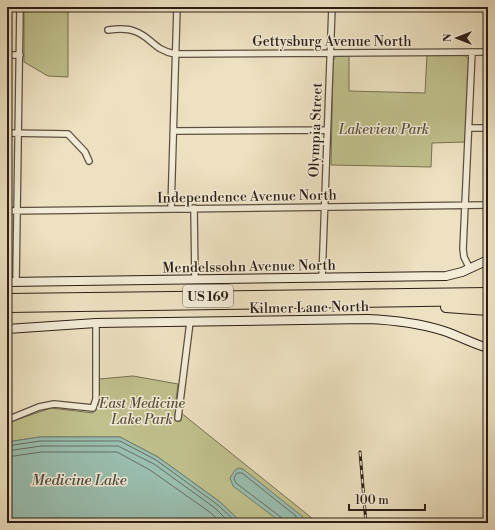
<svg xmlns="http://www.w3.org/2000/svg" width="495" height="530" font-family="'Libre Bodoni',serif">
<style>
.green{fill:#c0c18d;stroke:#767052}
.water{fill:#9abeaf;stroke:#6e7e72}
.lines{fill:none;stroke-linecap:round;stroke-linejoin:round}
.shore{stroke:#646e63;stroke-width:1}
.street-casing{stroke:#5d4f42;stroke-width:8}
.secondary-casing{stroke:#2d1e17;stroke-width:10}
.highway-casing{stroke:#2d1e17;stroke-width:12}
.street{stroke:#f3ecd7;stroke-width:5.5}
.secondary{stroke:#f3ecd7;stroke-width:8}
.highway{stroke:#ede1c1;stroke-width:10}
.rail-casing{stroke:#2d1e17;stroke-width:3}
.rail{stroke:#f3ecd7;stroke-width:1.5;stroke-dasharray:4.5;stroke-linecap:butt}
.labels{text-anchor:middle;stroke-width:3;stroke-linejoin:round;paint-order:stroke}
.shield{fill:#f3ecd7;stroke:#685c51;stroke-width:1}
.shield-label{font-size:13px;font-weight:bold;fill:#2d1e17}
.street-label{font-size:14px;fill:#2d1e17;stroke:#f3ecd7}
.park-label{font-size:14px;font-style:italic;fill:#594f3a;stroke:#f3ecd7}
.water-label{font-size:15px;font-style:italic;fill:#4e4e45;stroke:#f3ecd7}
</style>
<rect width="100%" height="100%" fill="#ede1c1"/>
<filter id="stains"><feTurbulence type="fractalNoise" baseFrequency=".005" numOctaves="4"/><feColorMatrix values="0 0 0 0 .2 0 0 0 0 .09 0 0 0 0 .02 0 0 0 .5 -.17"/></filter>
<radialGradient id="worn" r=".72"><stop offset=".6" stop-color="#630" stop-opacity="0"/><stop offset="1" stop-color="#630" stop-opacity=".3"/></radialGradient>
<!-- green -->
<path class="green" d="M24 7H68V77L48 76 24 62Z
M463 54 469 59 465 142 432 143 431 167 331 165 333 61 336 56H349V91L425 93 427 55Z
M133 376 178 384 175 408 318 523H242L220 502 158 457 120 437H40L7 442V423L51 408 93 413 99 406V379Z"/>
<!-- water -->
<path class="water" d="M40 437H120L158 457 220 502 242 523H7V442Z
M239 468 243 469 303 517 298 523H282L233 486 230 478 235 470Z"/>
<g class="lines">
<!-- shore -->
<path class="shore" d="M7 446 40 441H120L156 460 218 505 237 523
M7 451 41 446H118L154 464 215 508 230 523
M7 457 41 452H117L150 470 211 513 221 523
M284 523 282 518 236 483 234 478 237 473H242L296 516V523"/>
<defs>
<path id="street" d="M108 30C116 29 126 28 134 31 152 37 153 50 175 54L488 52
M7 55H20
M469 128H488
M174 131 327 130
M7 133 68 134 85 152 89 161
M194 208 195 280
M171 209 177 7
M7 211 488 205
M470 269 464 257 463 249 472 52
M322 278 332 7
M16 282 20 7
M178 418 190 322
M7 420 39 407 54 404 93 408 96 399V323"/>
<path id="secondary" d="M7 282 446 276 462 272 488 260
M7 329 96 323 367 319C393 320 419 323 444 331 459 336 473 344 488 348"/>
<path id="highway" d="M7 299 488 293
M7 307 488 300
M446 307 488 310"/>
</defs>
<!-- street casing -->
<use href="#street" class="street-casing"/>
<!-- secondary casing -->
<use href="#secondary" class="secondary-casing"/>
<!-- highway casing -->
<use href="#highway" class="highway-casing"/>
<!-- street -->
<use href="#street" class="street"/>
<!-- secondary -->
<use href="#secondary" class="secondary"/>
<!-- highway -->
<use href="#highway" class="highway"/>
<defs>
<path id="rail" d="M360 452 366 523"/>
</defs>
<!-- rail casing -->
<use href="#rail" class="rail-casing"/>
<!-- rail -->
<use href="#rail" class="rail"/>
</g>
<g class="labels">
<!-- shield labels -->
<rect class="shield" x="183" y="285" width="50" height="22" rx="3"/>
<g class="shield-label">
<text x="208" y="301">US 169</text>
</g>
<!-- street labels -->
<g class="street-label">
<text x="332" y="46">Gettysburg Avenue North</text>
<text transform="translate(315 130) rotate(-88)" y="5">Olympia Street</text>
<text transform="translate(247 196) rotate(-1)" y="5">Independence Avenue North</text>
<text transform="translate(249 266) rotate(-1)" y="5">Mendelssohn Avenue North</text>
<text transform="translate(309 307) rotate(-1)" y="5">Kilmer Lane North</text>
</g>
<!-- park labels -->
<g class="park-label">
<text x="384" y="134">Lakeview Park</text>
<text x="142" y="408">East Medicine<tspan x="142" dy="16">Lake Park</tspan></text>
</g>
<!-- water labels -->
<g class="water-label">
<text x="79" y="485">Medicine Lake</text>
</g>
</g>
<!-- margin -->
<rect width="495" height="530" fill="none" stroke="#ede1c1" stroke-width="24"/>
<rect x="8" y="8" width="479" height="514" fill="none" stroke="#2d1e17" stroke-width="2"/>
<rect x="12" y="12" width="471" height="506" fill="none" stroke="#2d1e17"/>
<!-- north arrow -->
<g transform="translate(457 38) rotate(270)" stroke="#f3ecd7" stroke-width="3" paint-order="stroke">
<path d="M0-3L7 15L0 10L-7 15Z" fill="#2d1e17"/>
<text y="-6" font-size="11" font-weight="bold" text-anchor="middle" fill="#2d1e17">N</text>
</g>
<!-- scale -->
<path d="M349 504v6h76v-6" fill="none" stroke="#2d1e17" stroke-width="2"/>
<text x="355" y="504" font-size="12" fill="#2d1e17" stroke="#f3ecd7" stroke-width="3" paint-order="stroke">100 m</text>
<rect width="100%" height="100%" filter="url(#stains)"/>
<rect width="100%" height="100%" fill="url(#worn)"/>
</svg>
